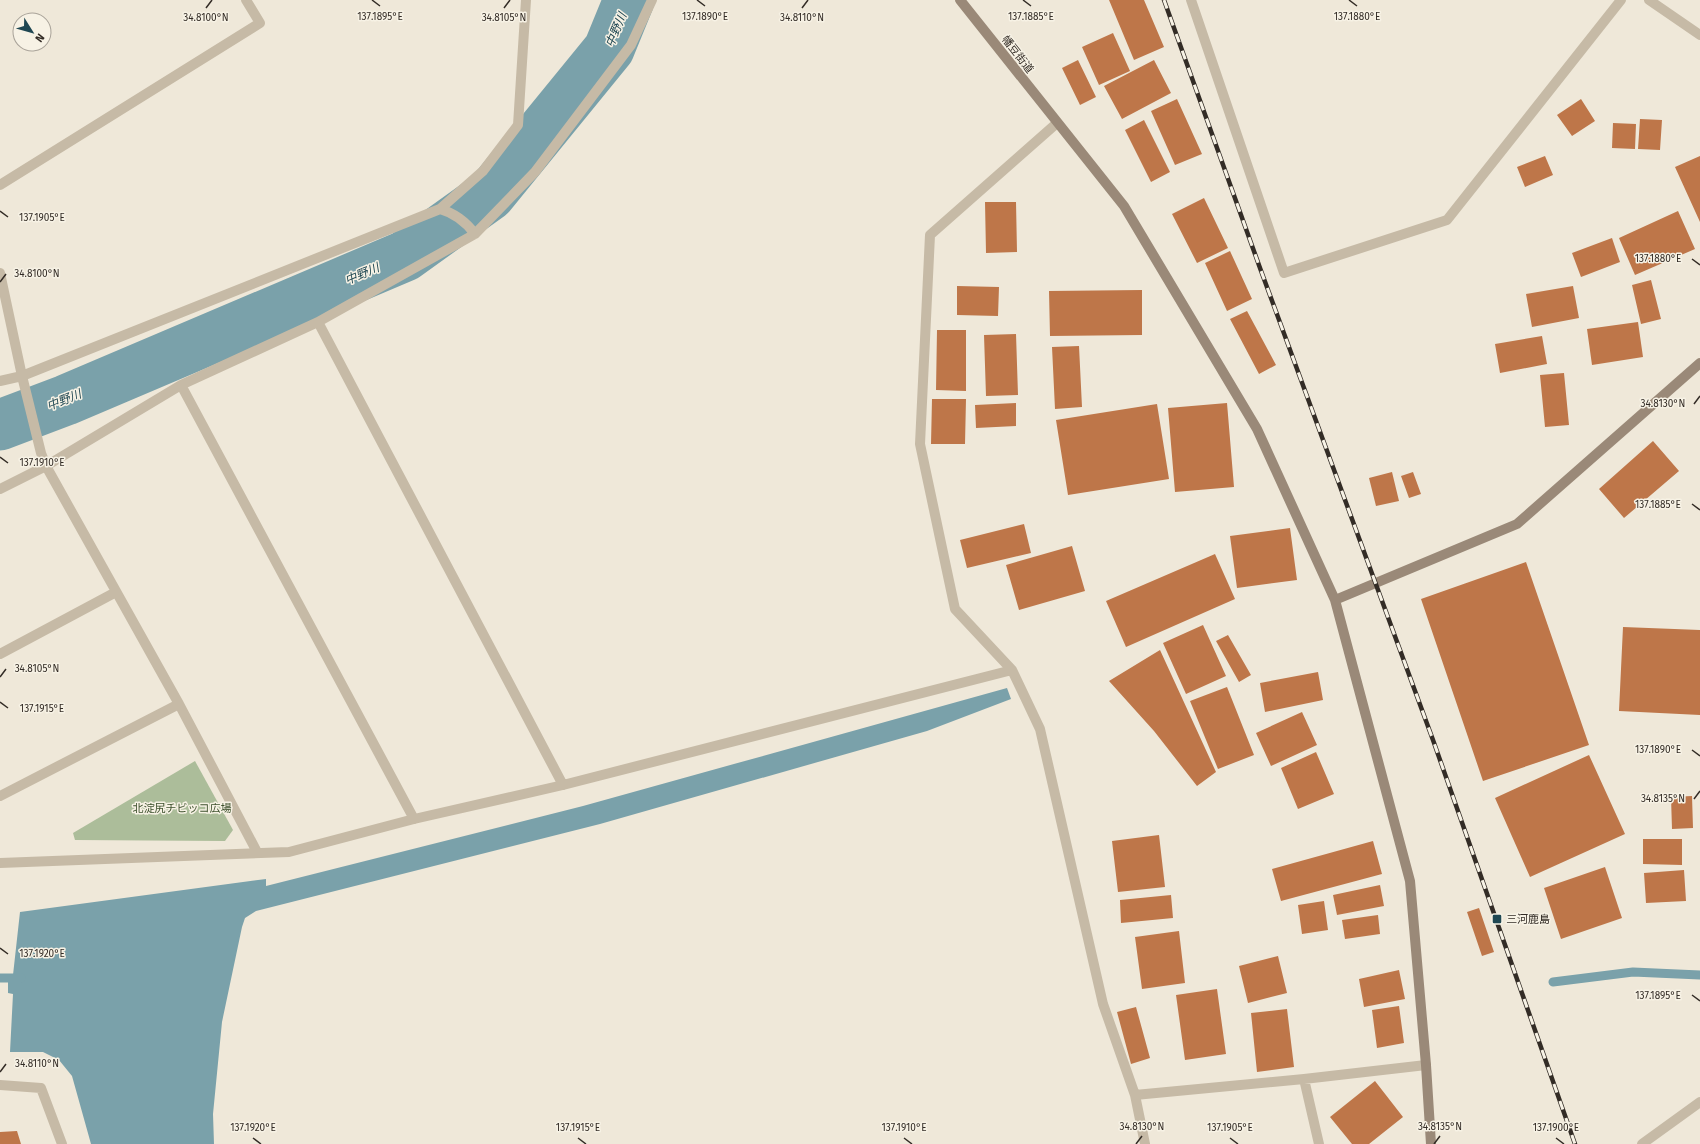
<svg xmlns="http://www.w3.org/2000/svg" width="1700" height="1144" font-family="'Fira Sans','Noto Sans JP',sans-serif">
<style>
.green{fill:#acbd9a}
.water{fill:#7aa1aa}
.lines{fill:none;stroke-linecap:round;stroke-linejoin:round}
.stream{stroke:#7aa1aa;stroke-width:9}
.river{stroke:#7aa1aa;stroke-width:51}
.building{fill:#be7649}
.street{stroke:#c6baa6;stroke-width:10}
.secondary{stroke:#9a8978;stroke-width:10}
.rail-casing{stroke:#332c26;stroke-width:4.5}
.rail{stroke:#f7f2e5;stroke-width:3;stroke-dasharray:9;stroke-linecap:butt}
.ticks{fill:none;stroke:#332c26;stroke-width:1.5}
.poi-dot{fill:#1f4752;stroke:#f7f2e5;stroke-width:1.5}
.labels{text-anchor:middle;stroke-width:3;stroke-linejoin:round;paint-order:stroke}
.street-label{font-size:11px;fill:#332c26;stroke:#f7f2e5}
.park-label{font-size:11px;fill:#3d502c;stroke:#f7f2e5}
.poi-label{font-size:11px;fill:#332c26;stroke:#f7f2e5;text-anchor:start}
.water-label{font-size:12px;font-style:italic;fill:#1f4752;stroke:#f7f2e5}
.ticks-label{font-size:10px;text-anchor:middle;fill:#332c26;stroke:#f7f2e5;stroke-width:3;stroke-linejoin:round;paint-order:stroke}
</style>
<rect width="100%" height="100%" fill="#efe8d9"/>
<!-- green -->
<path class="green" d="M195 761 233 830 225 841 75 840 73 833Z"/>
<!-- water -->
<path class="water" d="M1007 688 1011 699 927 731 600 824 256 911 245 918 242 927 222 1022 213 1114 214 1144H91L72 1076 59 1060 43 1052H10L13 994 8 993V976L13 975 20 912 266 879V886L583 806Z"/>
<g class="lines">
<!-- stream -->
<path class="stream" d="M0 978H21
M1553 982 1633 972 1700 975"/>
<!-- river -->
<path class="river" d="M0 425 66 400 405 256 490 195 609 49 629 0"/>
</g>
<!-- building -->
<path class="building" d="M1109 0H1144L1164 47 1134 60Z
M1113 33 1130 71 1099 85 1082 47Z
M1078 60 1096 97 1080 105 1062 68Z
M1154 60 1171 93 1122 119 1104 86Z
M1177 99 1202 154 1175 165 1151 111Z
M1581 99 1595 121 1572 136 1557 115Z
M1640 119 1662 120 1660 150 1638 149Z
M1144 120 1170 172 1151 182 1125 130Z
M1613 123 1636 124 1635 149 1612 148Z
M1545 156 1553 175 1525 187 1517 167Z
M1700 156V222L1675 167Z
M1204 198 1228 248 1197 263 1172 214Z
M985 202H1016L1017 252 986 253Z
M1678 211 1695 249 1635 275 1619 238Z
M1612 238 1620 262 1581 277 1572 253Z
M1230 251 1252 299 1227 311 1205 263Z
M1651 280 1661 319 1641 324 1632 285Z
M957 286 999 287 998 316 957 315Z
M1573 286 1579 318 1532 327 1526 294Z
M1142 290V335L1050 336 1049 291Z
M1247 311 1276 365 1259 374 1230 319Z
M1638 322 1643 357 1592 365 1587 329Z
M937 330H966V391L936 390Z
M1016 334 1018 395 986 396 984 335Z
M1542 336 1547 364 1500 373 1495 344Z
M1079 346 1082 407 1055 409 1052 347Z
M1564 373 1569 425 1545 427 1540 375Z
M932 399H966L965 444H931Z
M1016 403V426L976 428 975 405Z
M1227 403 1234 487 1175 492 1168 408Z
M1157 404 1169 479 1068 495 1056 420Z
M1653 441 1679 471 1624 518 1599 489Z
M1392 472 1399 501 1376 506 1369 478Z
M1413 472 1421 494 1409 498 1401 476Z
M1024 524 1031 553 967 568 960 540Z
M1290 528 1297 580 1237 588 1230 536Z
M1072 546 1085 591 1019 610 1006 565Z
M1215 554 1235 599 1126 647 1106 601Z
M1526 562 1589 745 1483 781 1421 599Z
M1203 625 1226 676 1186 694 1163 643Z
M1623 627 1700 630V715L1619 711Z
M1228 635 1251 675 1239 682 1216 641Z
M1160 650 1216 772 1197 786 1154 731 1109 681Z
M1318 672 1323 700 1265 712 1260 683Z
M1227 687 1254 755 1218 769 1190 701Z
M1302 712 1317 745 1271 766 1256 733Z
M1316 752 1334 794 1298 809 1281 768Z
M1589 755 1625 834 1530 877 1495 798Z
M1692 796 1693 828 1672 829 1671 797Z
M1159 835 1165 887 1118 892 1112 841Z
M1643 839H1682V865L1643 864Z
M1373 841 1382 874 1281 901 1272 869Z
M1605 867 1622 918 1561 939 1544 888Z
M1684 870 1686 901 1646 903 1644 873Z
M1380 885 1384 906 1337 915 1333 895Z
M1171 895 1173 918 1121 923 1120 900Z
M1324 901 1328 930 1302 934 1298 905Z
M1479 908 1494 952 1482 956 1467 912Z
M1378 915 1380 934 1345 939 1342 920Z
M1179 931 1185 983 1142 989 1135 937Z
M1278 956 1287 993 1248 1003 1239 966Z
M1399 970 1405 999 1364 1007 1359 979Z
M1217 989 1226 1054 1185 1060 1176 995Z
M1399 1006 1404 1043 1377 1048 1372 1010Z
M1136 1007 1150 1058 1131 1064 1117 1012Z
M1287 1009 1294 1067 1257 1072 1251 1013Z
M1375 1081 1403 1117 1369 1144H1352L1330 1117Z
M17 1131 21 1144H0V1132Z"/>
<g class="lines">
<!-- street -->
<path class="street" d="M1191 0 1284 273 1447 220 1621 0
M1649 0 1700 35
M1057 123 930 235 920 444 955 609 1012 670 1040 729 1103 1004 1135 1095 1145 1144
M0 185 260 23 246 0
M440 209 483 171 518 125 526 0
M0 273 22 376 41 453 46 466 179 704 257 852
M318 322 563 785
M0 381 22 376 440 209C454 213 466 222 475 234L535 172 631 45 652 0
M181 385 414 819
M0 489 46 466 181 385 318 322 475 234
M0 654 116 592
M0 796 179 704
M0 863 289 852 414 819 563 785 1012 670
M1304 1079 1319 1144
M0 1085 41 1088 62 1144
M1135 1095 1304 1079 1426 1065
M1642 1144 1700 1102"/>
<!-- secondary -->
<path class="secondary" d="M960 0 1124 206 1257 429 1335 600 1410 881 1426 1065 1431 1144
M1335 600 1517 524 1700 363"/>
<defs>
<path id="rail" d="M1164 0 1260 268 1433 740 1575 1144"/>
</defs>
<!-- rail casing -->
<use href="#rail" class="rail-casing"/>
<!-- rail -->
<use href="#rail" class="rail"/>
</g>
<!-- ticks -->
<path class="ticks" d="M372 0 380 6M697 0 705 6M1023 0 1031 6M1349 0 1357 6M206 8 212 0M504 8 510 0M802 8 808 0M0 211 8 217M1692 259 1700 265M0 282 6 274M1694 404 1700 396M0 457 8 463M1692 504 1700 510M0 677 6 669M0 702 8 708M1692 750 1700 756M1694 799 1700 791M0 948 8 954M1692 995 1700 1001M0 1072 6 1064M253 1138 261 1144M578 1138 586 1144M904 1138 912 1144M1230 1138 1238 1144M1556 1138 1564 1144M1136 1144 1142 1136M1434 1144 1440 1136"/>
<!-- markers -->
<rect class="poi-dot" x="1492" y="914" width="10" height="10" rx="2"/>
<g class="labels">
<!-- street labels -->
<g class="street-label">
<text transform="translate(1018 54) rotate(52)" y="4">幡豆街道</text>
</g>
<!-- park labels -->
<g class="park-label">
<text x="182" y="812">北淀尻チビッコ広場</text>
</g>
<!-- poi labels -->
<g class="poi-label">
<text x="1506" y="923">三河鹿島</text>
</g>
<!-- water labels -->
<g class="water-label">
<text transform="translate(616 30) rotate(-67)" y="4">中野川</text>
<text transform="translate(362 274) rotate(-23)" y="4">中野川</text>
<text transform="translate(64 400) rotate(-22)" y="4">中野川</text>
</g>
</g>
<g class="ticks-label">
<text x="705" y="20">137.1890°E</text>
<text x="380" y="20">137.1895°E</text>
<text x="1031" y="20">137.1885°E</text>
<text x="1357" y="20">137.1880°E</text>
<text x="206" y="21">34.8100°N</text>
<text x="504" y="21">34.8105°N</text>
<text x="802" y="21">34.8110°N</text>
<text x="42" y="221">137.1905°E</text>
<text x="1658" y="262">137.1880°E</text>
<text x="37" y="277">34.8100°N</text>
<text x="1663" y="407">34.8130°N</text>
<text x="42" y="466">137.1910°E</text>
<text x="1658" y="508">137.1885°E</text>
<text x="37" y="672">34.8105°N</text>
<text x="42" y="712">137.1915°E</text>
<text x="1658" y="753">137.1890°E</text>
<text x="1663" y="802">34.8135°N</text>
<text x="42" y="957">137.1920°E</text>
<text x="1658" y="999">137.1895°E</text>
<text x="37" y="1067">34.8110°N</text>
<text x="1142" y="1130">34.8130°N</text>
<text x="1440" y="1130">34.8135°N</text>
<text x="253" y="1131">137.1920°E</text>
<text x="578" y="1131">137.1915°E</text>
<text x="904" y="1131">137.1910°E</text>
<text x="1230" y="1131">137.1905°E</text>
<text x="1556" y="1131">137.1900°E</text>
</g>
<!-- north arrow -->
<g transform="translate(32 32) rotate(127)"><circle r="19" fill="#f7f2e5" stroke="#a9a399"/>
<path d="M0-3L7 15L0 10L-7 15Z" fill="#1f4752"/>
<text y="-6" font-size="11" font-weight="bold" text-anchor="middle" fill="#332c26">N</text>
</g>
</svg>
